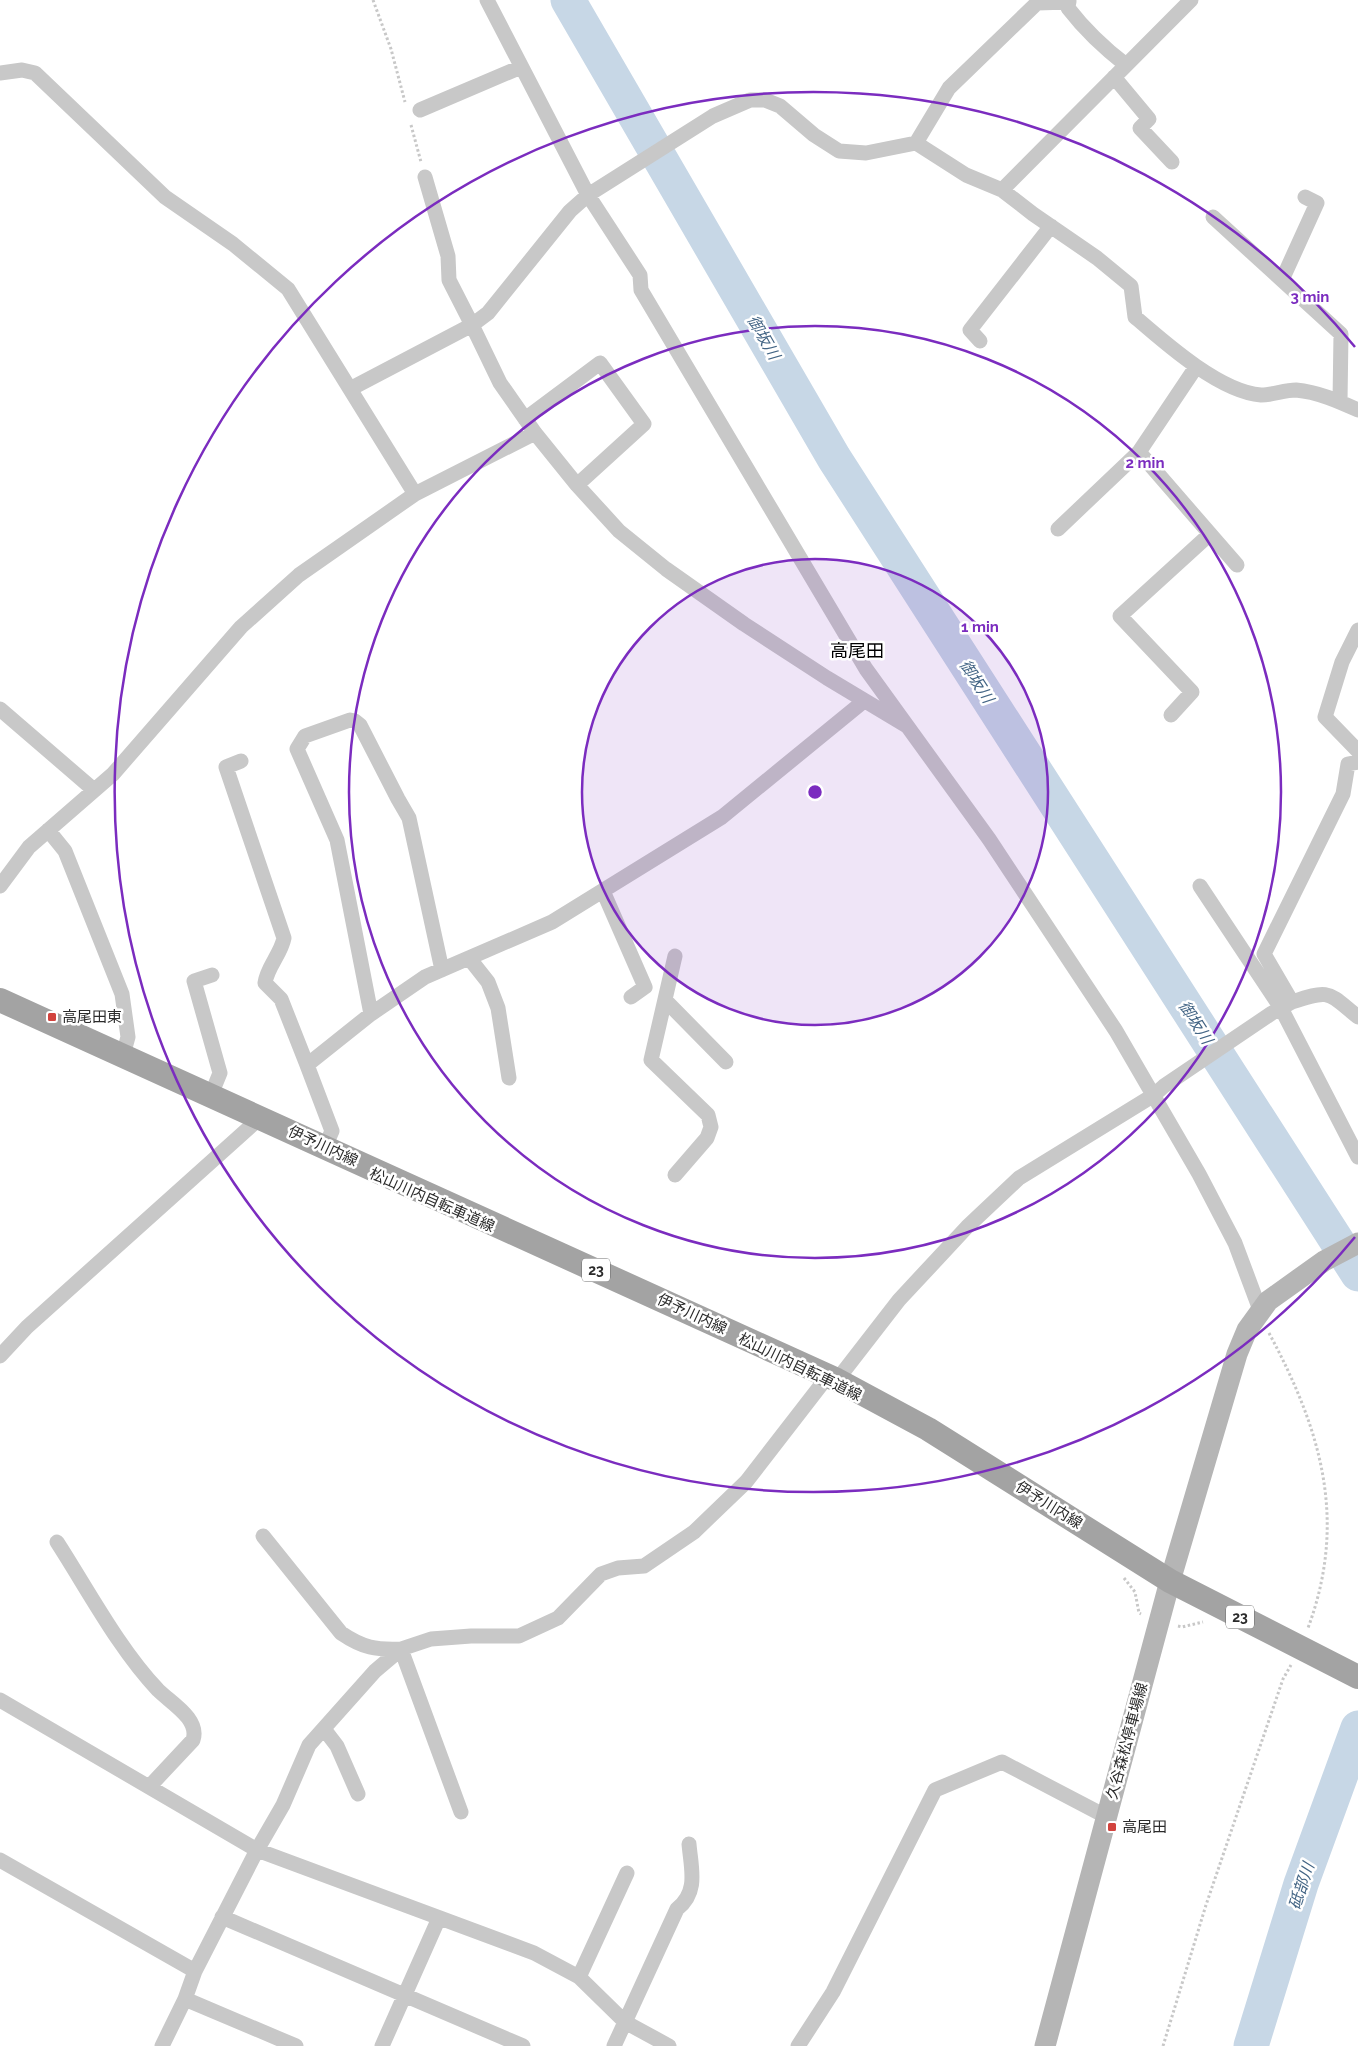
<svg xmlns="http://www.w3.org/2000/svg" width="1358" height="2046" font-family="Raleway,'Noto Sans JP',sans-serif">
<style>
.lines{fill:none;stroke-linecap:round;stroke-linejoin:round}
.river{stroke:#c7d7e6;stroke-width:35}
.path{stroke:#c8c8c8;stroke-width:3;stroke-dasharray:2.5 2.5;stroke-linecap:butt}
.street{stroke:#c8c8c8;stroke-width:15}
.secondary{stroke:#b5b5b5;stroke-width:21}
.primary{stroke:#a3a3a3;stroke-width:24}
.ring{fill:none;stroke:#7b2cbf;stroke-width:2.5}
.poi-dot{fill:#d2433e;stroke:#fff;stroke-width:2}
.labels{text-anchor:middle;stroke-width:5;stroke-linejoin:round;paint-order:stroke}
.shield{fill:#fff;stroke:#6b6b6b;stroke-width:1}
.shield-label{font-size:14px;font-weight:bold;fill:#2b2b2b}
.poi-label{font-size:15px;fill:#2b2b2b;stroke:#fff;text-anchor:start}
.street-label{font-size:15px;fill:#2b2b2b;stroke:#fff}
.water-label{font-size:16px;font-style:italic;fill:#426484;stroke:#fff}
.quarter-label{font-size:18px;fill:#000;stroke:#fff}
.centre{fill:#7b2cbf;stroke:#fff;stroke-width:2.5}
.ring-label{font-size:15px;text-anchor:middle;font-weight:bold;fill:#7b2cbf;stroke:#fff;stroke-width:5;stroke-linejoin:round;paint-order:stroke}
</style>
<rect width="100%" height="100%" fill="#fff"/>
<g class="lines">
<!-- river -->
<path class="river" d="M568 0 834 458 1358 1274
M1251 2046 1301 1884 1358 1728"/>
<!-- path -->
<path class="path" d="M373 0 391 49 405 102
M411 125 421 162
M1269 1333C1321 1430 1348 1520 1308 1628
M1124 1578 1135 1592 1139 1613 1141 1614
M1178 1626 1182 1627 1203 1622
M1163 2046 1206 1905 1283 1679 1291 1665"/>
<!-- street -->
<path class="street" d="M487 0 588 195 640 275 641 290 866 669 989 839 1116 1031 1199 1174 1235 1243 1260 1310
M1069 0 1068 8C1085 30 1104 48 1126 65
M0 73 22 70 35 73 165 197 233 244 288 289 415 494
M1114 77 1149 119 1140 128 1172 162
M420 110 521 67
M916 143 949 88 1037 3 1069 2
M1002 190 1191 0
M1213 217 1341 334 1340 401
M1282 280 1317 203 1305 197
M980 341 970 330 1051 226
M350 389 472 325 449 280 448 256 425 177
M525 419 600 363 644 424 577 485
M1139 452 1237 565
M1058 529 1139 452 1196 367
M1358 630 1342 662 1325 717 1358 751
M0 709 94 790
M1171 715 1192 692 1120 616 1210 534
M907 726 827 678 744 624 666 569 619 531 577 485 535 433 500 383 472 325 488 313 570 211 588 195 713 116 750 100H765L780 106 814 135 839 151 866 153 916 143 966 175 1002 190 1033 214 1097 258 1131 286 1135 317C1165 343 1220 392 1261 395 1273 395 1284 390 1296 390 1318 392 1338 401 1358 410
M241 761 226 767 284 938C281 954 267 967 265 983L281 999 307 1065
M48 830 65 851 122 994 128 1037 123 1055
M0 886 29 847 113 774 241 627 299 575 415 494 535 433
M1200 886 1281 1008 1358 1157
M603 891 645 987 631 997
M469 958 488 982 498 1008 509 1078
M666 1001 726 1062
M1292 1002C1331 989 1327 992 1358 1017
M371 1014 337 840 297 749 305 736 350 720 355 721 360 725 398 799 409 818 442 970
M211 1095 220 1073 194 981 212 975
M325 1147 332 1131 307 1065 371 1014 425 977 552 922 722 817 864 701
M675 1175 707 1138 711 1127 708 1115 651 1060 675 956
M0 1356 27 1327 261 1117
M837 1380 899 1300 967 1227 1019 1178 1154 1095 1164 1086 1272 1013 1292 1002 1264 954 1343 794 1348 764 1358 762
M263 1536 341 1633C363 1648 376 1650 401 1649L461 1812
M57 1542C88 1590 119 1649 158 1690 171 1703 200 1719 193 1740L149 1787
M0 1700 257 1850 534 1953 579 1977 625 2022 669 2046
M324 1729 337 1746 358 1794
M0 1860 195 1971
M222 1917 523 2046
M579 1977 627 1873
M185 1999 296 2046
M162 2046 185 1999 195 1971 257 1850 283 1805 309 1745 375 1671 401 1649 431 1639 471 1636H519L558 1618 601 1574 618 1568 644 1566 694 1532 746 1482 828 1376
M382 2046 439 1918
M614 2046 677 1909C699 1892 691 1868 689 1844
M798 2046 833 1992 935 1790 1002 1762 1107 1817"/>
<!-- secondary -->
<path class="secondary" d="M1045 2046 1170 1581 1237 1354 1247 1330 1268 1301 1324 1261 1358 1243"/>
<!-- primary -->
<path class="primary" d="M0 1000 837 1380 928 1429 1170 1581 1358 1677"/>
</g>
<!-- distance rings -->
<circle cx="815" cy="792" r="233" fill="#7b2cbf" fill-opacity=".12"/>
<g class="ring">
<circle cx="815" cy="792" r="233"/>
<circle cx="815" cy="792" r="466"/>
<path d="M1355 1237A700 700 0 1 1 1355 347"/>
</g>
<!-- markers -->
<g class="poi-dot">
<rect x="47" y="1012" width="10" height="10" rx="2.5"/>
<rect x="1107" y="1822" width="10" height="10" rx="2.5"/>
</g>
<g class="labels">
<!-- shield labels -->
<g class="shield">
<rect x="582" y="1258.5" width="28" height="23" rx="4"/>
<rect x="1226" y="1605.5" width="28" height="23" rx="4"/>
</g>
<g class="shield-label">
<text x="596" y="1275">23</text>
<text x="1240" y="1622">23</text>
</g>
<!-- poi labels -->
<g class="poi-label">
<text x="62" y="1022">高尾田東</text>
<text x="1122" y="1832">高尾田</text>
</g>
<!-- street labels -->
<g class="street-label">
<text transform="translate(323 1146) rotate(25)" y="5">伊予川内線</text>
<text transform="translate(432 1200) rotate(24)" y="5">松山川内自転車道線</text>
<text transform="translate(692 1314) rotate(25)" y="5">伊予川内線</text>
<text transform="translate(800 1367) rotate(26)" y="5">松山川内自転車道線</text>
<text transform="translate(1049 1505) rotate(32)" y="5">伊予川内線</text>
<text transform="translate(1127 1741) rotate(-75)" y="5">久谷森松停車場線</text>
</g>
<!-- water labels -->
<g class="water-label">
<text transform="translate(764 337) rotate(60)" y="6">御坂川</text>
<text transform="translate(977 681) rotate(57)" y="6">御坂川</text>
<text transform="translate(1196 1022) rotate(57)" y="6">御坂川</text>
<text transform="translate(1301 1886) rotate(-72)" y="6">砥部川</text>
</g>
<!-- quarter labels -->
<g class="quarter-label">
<text x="857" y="657">高尾田</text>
</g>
</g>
<circle cx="815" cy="792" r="8" class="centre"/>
<g class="ring-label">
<text x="1310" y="302">3 min</text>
<text x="1145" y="468">2 min</text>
<text x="980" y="632">1 min</text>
</g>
</svg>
